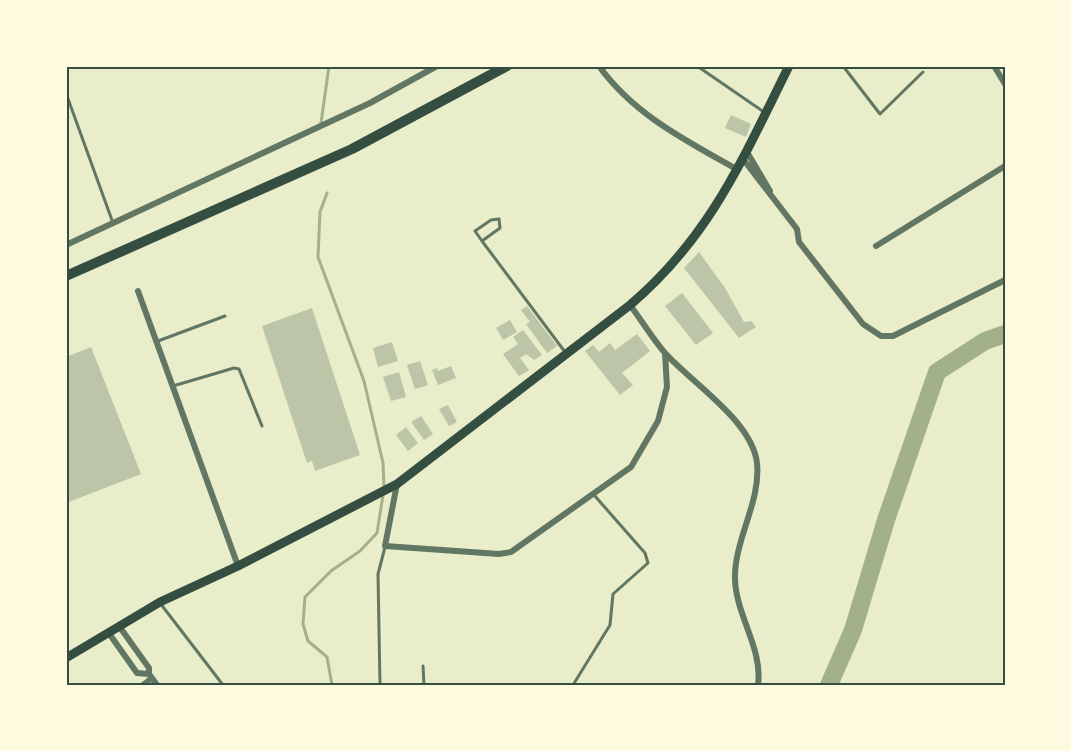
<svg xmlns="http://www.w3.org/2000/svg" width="1071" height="751" font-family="'Zilla Slab',serif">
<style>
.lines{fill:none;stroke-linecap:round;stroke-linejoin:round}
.stream{stroke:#a3b18a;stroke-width:3}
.river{stroke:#a3b18a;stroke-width:18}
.building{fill:#bcc5a7}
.service{stroke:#617663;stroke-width:3}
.minor{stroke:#617663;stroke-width:6}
.secondary{stroke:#344e41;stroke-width:9}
.trunk{stroke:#344e41;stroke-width:10}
.neatline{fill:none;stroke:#344e41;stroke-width:2}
</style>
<rect width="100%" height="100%" fill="#e9edc9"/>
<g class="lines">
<!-- stream -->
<path class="stream" d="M321 123 329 66
M327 193 320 212 318 257 364 381 383 463 384 488
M332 685 327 657 308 641 303 624 305 597 331 571 360 551 377 533 383 495"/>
<!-- river -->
<path class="river" d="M829 685 853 630 886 520 937 372 985 341 1005 334"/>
</g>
<!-- building -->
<path class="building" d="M731 115 751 124 746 137 725 128Z
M699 252 725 288 744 322 751 321 756 327 739 338 684 268Z
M682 293 713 333 696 345 665 306Z
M527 306 557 346 547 353 526 324 530 322 521 310Z
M312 308 360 455 315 471 312 461 307 463 262 326Z
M510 320 517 332 503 340 496 328Z
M523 330 542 355 534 360 526 354 520 358 529 370 519 376 503 354 518 344 513 337Z
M637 334 650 351 622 373 633 385 620 395 585 351 593 345 599 352 610 343 615 350Z
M392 342 398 361 378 367 373 348Z
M91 347 141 474 66 503V357Z
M420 361 428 385 415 389 407 365Z
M451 366 456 378 438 385 432 370 437 368 438 371Z
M399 372 406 397 391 401 383 377Z
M448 405 457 422 449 426 439 409Z
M421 416 433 434 424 440 411 422Z
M406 427 418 443 408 451 396 435Z"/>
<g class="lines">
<!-- service -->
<path class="service" d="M697 66 764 112
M843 66 880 114 923 72
M67 96 113 223
M482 241 500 228 499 219 491 220 475 231 482 241 565 352
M158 341 225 316
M173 386 234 368 239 369 262 426
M160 603 223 685
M423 666 424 685
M380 685 378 574 385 547
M573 685 610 625 613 594 648 563 645 553 594 495"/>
<!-- minor -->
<path class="minor" d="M599 66C634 115 687 141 738 170
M994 66 1005 84
M747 152 770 191
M743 159 797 229 799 242 863 324 881 336H893L1005 280
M66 245 370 103 437 66
M876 246 1005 166
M138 291 238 566
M630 305C642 321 652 338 665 353 692 383 752 421 757 463 761 502 734 540 735 579 736 616 763 648 758 685
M397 484 385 546 499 554 511 552 631 467 658 421 667 387 665 353
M119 626 149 668V674L157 685
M108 632 137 673 149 674
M143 685 152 678"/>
<!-- secondary -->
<path class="secondary" d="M66 658 160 602 238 566 397 484 630 305C711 236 743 158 789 66"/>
<!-- trunk -->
<path class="trunk" d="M66 276 352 149 507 66"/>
</g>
<!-- border -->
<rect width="1071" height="751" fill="none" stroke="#fefae0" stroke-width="135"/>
<rect x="68" y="68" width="936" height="616" class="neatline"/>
</svg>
